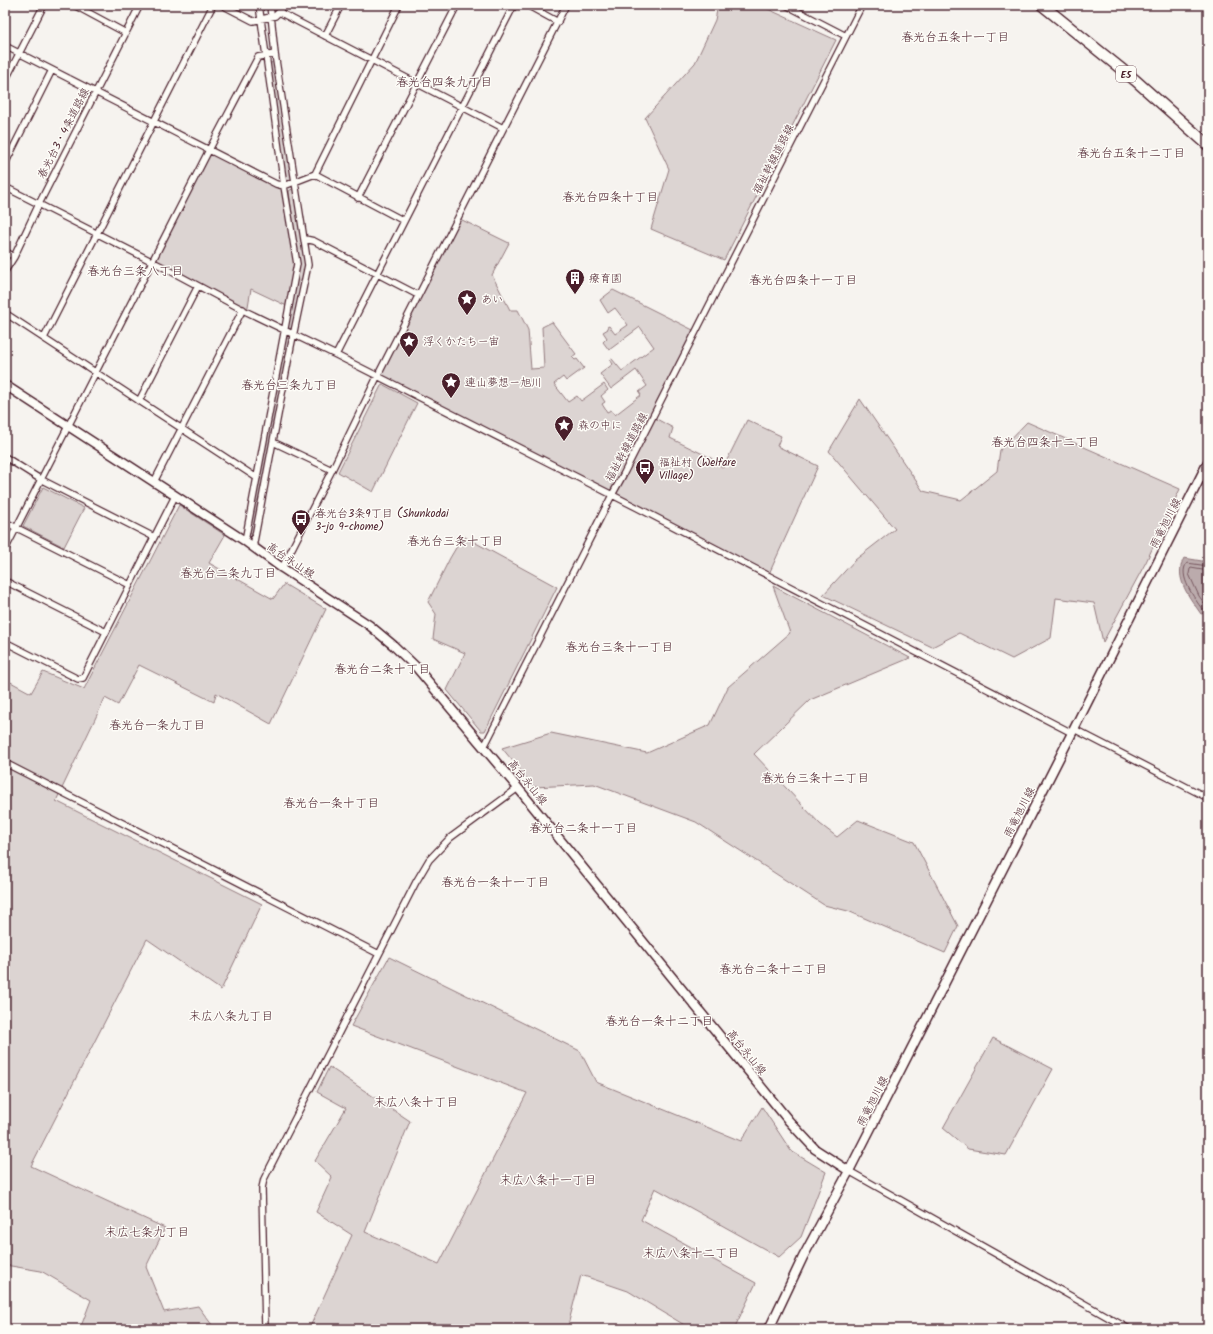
<svg xmlns="http://www.w3.org/2000/svg" width="1213" height="1334" font-family="Kalam,'Klee One',sans-serif">
<style>
.green{fill:#dcd4d2;stroke:#937a7e}
.water{fill:#bbabac;stroke:#8e7378}
.lines{fill:none;stroke-linecap:round;stroke-linejoin:round}
.shore{stroke:#77575f;stroke-width:1}
.street-casing{stroke:#4a1f2b;stroke-width:8}
.secondary-casing{stroke:#4a1f2b;stroke-width:11}
.highway-casing{stroke:#4a1f2b;stroke-width:13}
.street{stroke:#fdfcf7;stroke-width:5.5}
.secondary{stroke:#fdfcf7;stroke-width:8}
.highway{stroke:#fdfcf7;stroke-width:10}
.labels{text-anchor:middle;stroke-width:3;stroke-linejoin:round;paint-order:stroke}
.shield{fill:#fdfcf7;stroke:#806168;stroke-width:1}
.shield-label{font-size:10px;font-weight:bold;fill:#4a1f2b}
.street-label{font-size:11px;fill:#4a1f2b;stroke:#fdfcf7}
.poi-label{font-size:11px;fill:#4a1f2b;stroke:#fdfcf7;text-anchor:start}
.neighbourhood-label{font-size:12px;fill:#4a1f2b;stroke:#fdfcf7}
</style>
<rect width="100%" height="100%" fill="#f6f3ef"/>
<filter id="ink" filterUnits="userSpaceOnUse"><feTurbulence type="fractalNoise" baseFrequency=".025" numOctaves="2"/><feDisplacementMap in="SourceGraphic" scale="8" xChannelSelector="R" yChannelSelector="G"/><feConvolveMatrix kernelMatrix="1 2 1 2 8 2 1 2 1" color-interpolation-filters="sRGB"/></filter>
<g filter="url(#ink)">
<!-- green -->
<path class="green" d="M718 5H759L836 40 724 260 651 229 669 169 645 118 695 63 715 20Z
M273 62 276 64 292 179 290 181H287L285 180 269 64Z
M209 150 284 186 297 264 289 307 251 289 247 312 152 261Z
M293 189 306 264 293 330 289 329 288 326 299 264 289 192 290 190Z
M458 218 509 243 492 275 510 310H518L528 330 531 369 544 368 542 327 552 322 576 354 572 357 575 360 577 359 584 368 566 381 563 377 554 384 568 402 577 396 581 401 604 384 608 390 601 396 605 402 602 404 607 412 611 410 615 415 641 395 639 392 647 386 636 370 611 389 600 374 613 364 610 360 612 359 622 371 654 347 640 327 609 350 603 342 607 338 603 332 608 329 607 327 609 326 615 334 628 325 615 308 608 313 600 300 613 290 697 332 653 417 673 428 670 438 711 458 723 468 747 420 781 436 777 446 818 466 768 576 377 377Z
M287 338 290 339 253 542 249 540 248 538 285 340Z
M382 384 417 403 373 492 338 472Z
M860 399 923 491 961 500 997 471 1000 450 1027 422 1180 489 1146 562 1103 642 1094 603 1056 598 1051 638 1012 659 959 633 932 647 823 595 855 560 895 529 829 451Z
M43 487 84 508 64 547 23 526Z
M179 505 225 535 209 563 273 599 284 584 326 609 271 724 216 693 214 702 139 665 118 705 105 698 56 801 262 904 221 990 147 939 31 1166 165 1228 146 1267 164 1312 198 1306 215 1329H80L91 1300 41 1271 5 1265V679L31 693 43 672 84 689Z
M463 536 557 587 485 731H481L447 690 465 653 433 639 436 614 428 602 450 558Z
M773 586 910 658 810 700 754 754 820 824 837 837 858 820 914 842 958 926 945 953 848 911 824 905 696 822 594 784 534 787 502 748 551 733 647 753 710 725 728 687 790 633Z
M389 957 580 1051 596 1082 741 1141 762 1107 791 1151 826 1172 801 1237 779 1257 655 1188 641 1220 756 1283 734 1329H691L628 1291 581 1275 567 1329H309L352 1235 316 1212 332 1177 315 1161 346 1108 317 1092 329 1067 410 1121 365 1232 439 1264 527 1093 351 1026Z
M993 1038 1053 1069 1006 1155 968 1149 943 1128Z"/>
<!-- water -->
<path class="water" d="M1184 558 1208 562V612L1201 614C1190 598 1173 578 1184 558Z"/>
<g class="lines">
<!-- shore -->
<path class="shore" d="M1208 566 1187 563C1177 575 1195 599 1202 609H1208
M1208 571 1191 568 1190 569 1189 574 1199 596 1204 603 1208 604"/>
<defs>
<path id="street" d="M74 5 126 33
M222 5 253 21 275 16 279 12 283 5
M527 5 558 22
M786 5 846 36
M279 12 503 128
M325 36 341 5
M5 46 276 184 284 186 315 174 399 5
M5 81 44 5
M5 164 52 70
M315 174 404 221
M5 187 163 267 247 312 336 355 636 507 1072 733
M358 198 457 5
M305 239 314 241 418 295
M5 251 14 257
M5 271 14 257 39 204 140 5
M5 313 257 478
M44 338 213 5
M336 355 514 5
M139 401 198 286
M273 442 332 470
M5 457 40 479 154 537
M154 482 243 309
M5 522 130 585
M245 541 297 264 284 186 259 5
M253 547 291 346 308 265 275 54 270 5
M5 550 209 150 258 57 275 54
M282 568 332 470 377 377 566 5
M5 581 106 632
M5 642 78 679 83 678 175 496
M1074 729 1208 798
M484 747 612 495 623 475 862 5
M5 763 379 954
M849 1171 1129 1329
M265 1329 262 1188 264 1179 416 882 429 860 450 838 518 788"/>
<path id="secondary" d="M5 385 245 541 282 568 369 625 393 645 416 667 518 788 789 1121 815 1149 849 1171
M769 1329 803 1257 849 1171 1074 729 1208 462"/>
<path id="highway" d="M1042 5 1135 80 1208 145"/>
</defs>
<!-- street casing -->
<use href="#street" class="street-casing"/>
<!-- secondary casing -->
<use href="#secondary" class="secondary-casing"/>
<!-- highway casing -->
<use href="#highway" class="highway-casing"/>
<!-- street -->
<use href="#street" class="street"/>
<!-- secondary -->
<use href="#secondary" class="secondary"/>
<!-- highway -->
<use href="#highway" class="highway"/>
</g>
</g>
<!-- icons -->
<defs>
<symbol id="building-pin" viewBox="-11 -11 22 30"><path d="M0 17L-7.5 6A9.5 9.5 0 1 1 7.5 6Z" fill="#4a1f2b" stroke="#fdfcf7"/><path d="M-4-6H4V6H1V3H-1V6H-4ZM-2.5-4.3h1.7v1.8h-1.7ZM.8-4.3h1.7v1.8H.8ZM-2.5-1h1.7V.8h-1.7ZM.8-1h1.7V.8H.8Z" fill="#fff"/></symbol>
<symbol id="sight-pin" viewBox="-11 -11 22 30"><path d="M0 17L-7.5 6A9.5 9.5 0 1 1 7.5 6Z" fill="#4a1f2b" stroke="#fdfcf7"/><path d="M0-6L1.8-2.2L6-1.7L2.9 1.2L3.7 5.4L0 3.3L-3.7 5.4L-2.9 1.2L-6-1.7L-1.8-2.2Z" fill="#fff"/></symbol>
<symbol id="bus-pin" viewBox="-11 -11 22 30"><path d="M0 17L-7.5 6A9.5 9.5 0 1 1 7.5 6Z" fill="#4a1f2b" stroke="#fdfcf7"/><path d="M-5-6H5V4H4V6H2V4H-2V6H-4V4H-5ZM-3.5-4V0h7V-4ZM-3.5 1.2v1.5H-2V1.2ZM2 1.2v1.5H3.5V1.2Z" fill="#fff"/></symbol>
</defs>
<g fill-rule="evenodd">
<use href="#building-pin" x="564" y="267" width="22" height="30"/>
<use href="#sight-pin" x="456" y="288" width="22" height="30"/>
<use href="#sight-pin" x="398" y="330" width="22" height="30"/>
<use href="#sight-pin" x="440" y="371" width="22" height="30"/>
<use href="#sight-pin" x="553" y="414" width="22" height="30"/>
<use href="#bus-pin" x="634" y="457" width="22" height="30"/>
<use href="#bus-pin" x="290" y="508" width="22" height="30"/>
</g>
<g class="labels">
<!-- shield labels -->
<rect class="shield" x="1116" y="66" width="20" height="16" rx="3"/>
<g class="shield-label">
<text x="1126" y="78">E5</text>
</g>
<!-- street labels -->
<g class="street-label">
<text transform="translate(63 133) rotate(-63)" y="4">春光台3・4条道路線</text>
<text transform="translate(773 159) rotate(-63)" y="4">福祉幹線道路線</text>
<text transform="translate(626 447) rotate(-62)" y="4">福祉幹線道路線</text>
<text transform="translate(1165 523) rotate(-63)" y="4">雨竜旭川線</text>
<text transform="translate(291 560) rotate(34)" y="4">高台永山線</text>
<text transform="translate(528 782) rotate(51)" y="4">高台永山線</text>
<text transform="translate(1019 812) rotate(-63)" y="4">雨竜旭川線</text>
<text transform="translate(747 1052) rotate(51)" y="4">高台永山線</text>
<text transform="translate(872 1101) rotate(-63)" y="4">雨竜旭川線</text>
</g>
<!-- poi labels -->
<g class="poi-label">
<text x="589" y="282">療育園</text>
<text x="481" y="303">あい</text>
<text x="423" y="345">浮くかたちー宙</text>
<text x="465" y="386">連山夢想ー旭川</text>
<text x="578" y="429">森の中に</text>
<text x="659" y="466">福祉村 (Welfare<tspan x="659" dy="13">Village)</tspan></text>
<text x="315" y="517">春光台3条9丁目 (Shunkodai<tspan x="315" dy="13">3-jo 9-chome)</tspan></text>
</g>
<!-- neighbourhood labels -->
<g class="neighbourhood-label">
<text x="955" y="41">春光台五条十一丁目</text>
<text x="444" y="86">春光台四条九丁目</text>
<text x="1131" y="157">春光台五条十二丁目</text>
<text x="610" y="201">春光台四条十丁目</text>
<text x="135" y="275">春光台三条八丁目</text>
<text x="803" y="284">春光台四条十一丁目</text>
<text x="289" y="389">春光台三条九丁目</text>
<text x="1045" y="446">春光台四条十二丁目</text>
<text x="455" y="545">春光台三条十丁目</text>
<text x="228" y="577">春光台二条九丁目</text>
<text x="619" y="651">春光台三条十一丁目</text>
<text x="382" y="673">春光台二条十丁目</text>
<text x="157" y="729">春光台一条九丁目</text>
<text x="815" y="782">春光台三条十二丁目</text>
<text x="331" y="807">春光台一条十丁目</text>
<text x="583" y="832">春光台二条十一丁目</text>
<text x="495" y="886">春光台一条十一丁目</text>
<text x="773" y="973">春光台二条十二丁目</text>
<text x="231" y="1020">末広八条九丁目</text>
<text x="659" y="1025">春光台一条十二丁目</text>
<text x="416" y="1106">末広八条十丁目</text>
<text x="548" y="1184">末広八条十一丁目</text>
<text x="147" y="1236">末広七条九丁目</text>
<text x="691" y="1257">末広八条十二丁目</text>
</g>
</g>
<!-- margin -->
<rect width="1213" height="1334" fill="none" stroke="#fdfcf7" stroke-width="20"/>
<rect x="10" y="10" width="1193" height="1314" fill="none" stroke="#4a1f2b" stroke-width="1.5" filter="url(#ink)"/>
</svg>
